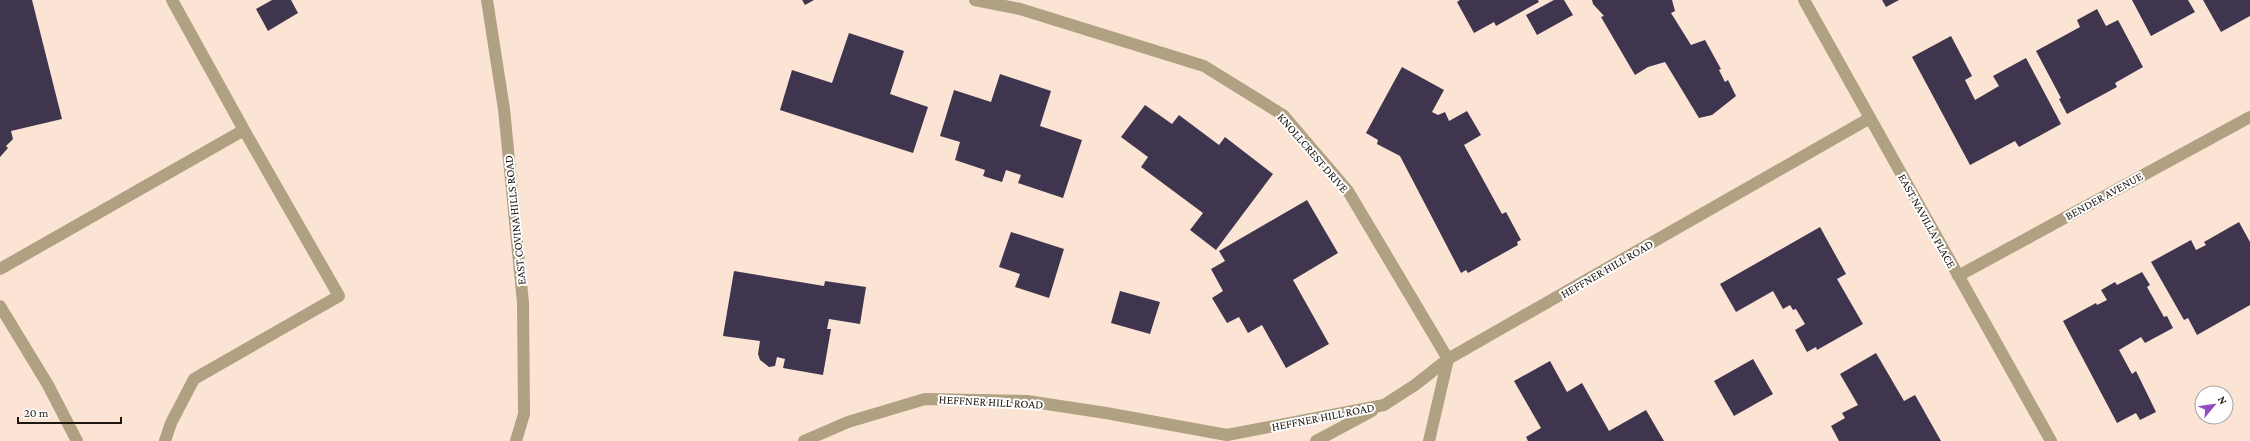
<svg xmlns="http://www.w3.org/2000/svg" width="2250" height="441" font-family="'Crimson Pro',serif">
<style>
.building{fill:#3f354e}
.lines{fill:none;stroke-linecap:round;stroke-linejoin:round}
.minor{stroke:#afa181;stroke-width:12}
.labels{text-anchor:middle;stroke-width:4;stroke-linejoin:round;paint-order:stroke}
.street-label{font-size:12px;fill:#1e1610;stroke:#fff}
</style>
<rect width="100%" height="100%" fill="#fce4d4"/>
<!-- building -->
<path class="building" d="M0 0H32L62 119 11 131 13 139 6 146 8 148 0 157Z
M272 0H291L298 13 268 31 256 9Z
M802 0H814L805 5Z
M1460 0H1538L1539 2 1496 26 1494 22 1474 33 1457 2Z
M1554 0H1564L1573 15 1537 35 1526 15Z
M1592 0H1672L1675 11 1671 13 1691 45 1705 40 1721 69 1719 70 1725 82 1728 80 1736 96 1712 115 1699 118 1665 62 1648 67 1635 75 1601 17 1604 16 1593 4Z
M1882 0H1899L1886 7Z
M2132 0H2188L2195 12 2151 36Z
M2203 0H2250V16L2221 32Z
M2097 9 2106 26 2118 20 2143 67 2115 83 2117 87 2067 114 2059 99 2061 98 2036 51 2080 27 2077 20Z
M849 33 904 51 890 94 928 107 913 153 780 110 792 70 832 83Z
M1951 36 1972 76 1965 80 1975 100 1999 86 1993 76 2026 58 2061 124 2019 147 2015 141 1970 165 1912 57Z
M1402 67 1444 90 1432 112 1438 115 1445 112 1449 121 1467 111 1481 135 1464 145 1502 214 1506 212 1521 240 1517 242 1518 245 1468 273 1466 270 1461 273 1400 156 1377 144 1378 140 1366 133Z
M1000 74 1051 91 1040 126 1082 140 1063 198 1018 183 1021 175 1006 170 1002 182 983 176 985 170 955 160 960 142 940 136 954 90 991 102Z
M1145 105 1172 124 1179 115 1219 145 1225 137 1273 174 1216 250 1190 230 1203 213 1141 167 1148 157 1121 137Z
M1307 200 1338 253 1293 280 1329 344 1286 368 1262 325 1248 333 1239 317 1227 323 1212 298 1223 291 1211 269 1225 261 1219 251Z
M2239 222 2250 242V305L2197 335 2188 318 2184 320 2151 262 2191 240 2196 250 2206 245 2204 242Z
M1820 227 1846 274 1837 279 1863 324 1817 350 1816 347 1807 352 1795 330 1805 324 1796 309 1793 310 1790 305 1783 309 1773 291 1736 312 1720 284Z
M1011 232 1064 249 1049 298 1015 287 1020 274 999 267Z
M734 271 824 286 825 281 866 287 860 324 829 319 827 329H831L823 375 783 368 785 359 777 357 775 366 769 367 760 360 758 354 760 341 723 336Z
M2142 272 2150 285 2147 287 2164 317 2167 316 2173 328 2145 343 2141 337 2119 350 2132 374 2136 371 2156 412 2140 420 2136 413 2117 423 2063 321 2096 303 2097 305 2107 300 2101 290 2115 282 2117 285Z
M1120 291 1160 302 1150 334 1111 323Z
M1876 353 1904 401 1915 395 1941 441H1839L1831 426 1845 418 1842 413 1858 405 1840 374Z
M1753 359 1773 394 1734 416 1714 381Z
M1550 361 1567 392 1582 383 1609 431 1646 410 1664 441H1528L1526 437 1541 428 1514 381Z"/>
<g class="lines">
<!-- minor -->
<path class="minor" d="M172 0 244 130
M487 0 504 109 523 303 524 414 516 441
M975 0 1020 9 1204 66 1283 115 1348 191 1448 359 1429 441
M1804 0 2051 441
M0 269 244 130 339 296 194 379 171 423 165 441
M1958 276 2250 117
M0 306 48 385 77 441
M804 441 848 422 925 399 1027 401 1106 413 1227 435 1384 405 1415 385 1448 359 1870 118
M1316 441 1372 411"/>
</g>
<g class="labels">
<!-- street labels -->
<g class="street-label">
<text transform="translate(1313 153) rotate(49)" y="4">KNOLLCREST DRIVE</text>
<text transform="translate(2104 196) rotate(-29)" y="4">BENDER AVENUE</text>
<text transform="translate(515 220) rotate(-96)" y="4">EAST COVINA HILLS ROAD</text>
<text transform="translate(1927 221) rotate(61)" y="4">EAST NAVILLA PLACE</text>
<text transform="translate(1607 269) rotate(-30)" y="4">HEFFNER HILL ROAD</text>
<text transform="translate(991 402) rotate(3)" y="4">HEFFNER HILL ROAD</text>
<text transform="translate(1323 417) rotate(-11)" y="4">HEFFNER HILL ROAD</text>
</g>
</g>
<!-- north arrow -->
<g transform="translate(2214 405) rotate(61)"><circle r="19" fill="#ffffff" stroke="#a5a29f"/>
<path d="M0-3L7 15L0 10L-7 15Z" fill="#934dc1"/>
<text y="-6" font-size="11" font-weight="bold" text-anchor="middle" fill="#1e1610">N</text>
</g>
<!-- scale -->
<path d="M18 417v6h103v-6" fill="none" stroke="#1e1610" stroke-width="2"/>
<text x="24" y="417" font-size="12" fill="#1e1610" stroke="#ffffff" stroke-width="3" paint-order="stroke">20 m</text>
</svg>
